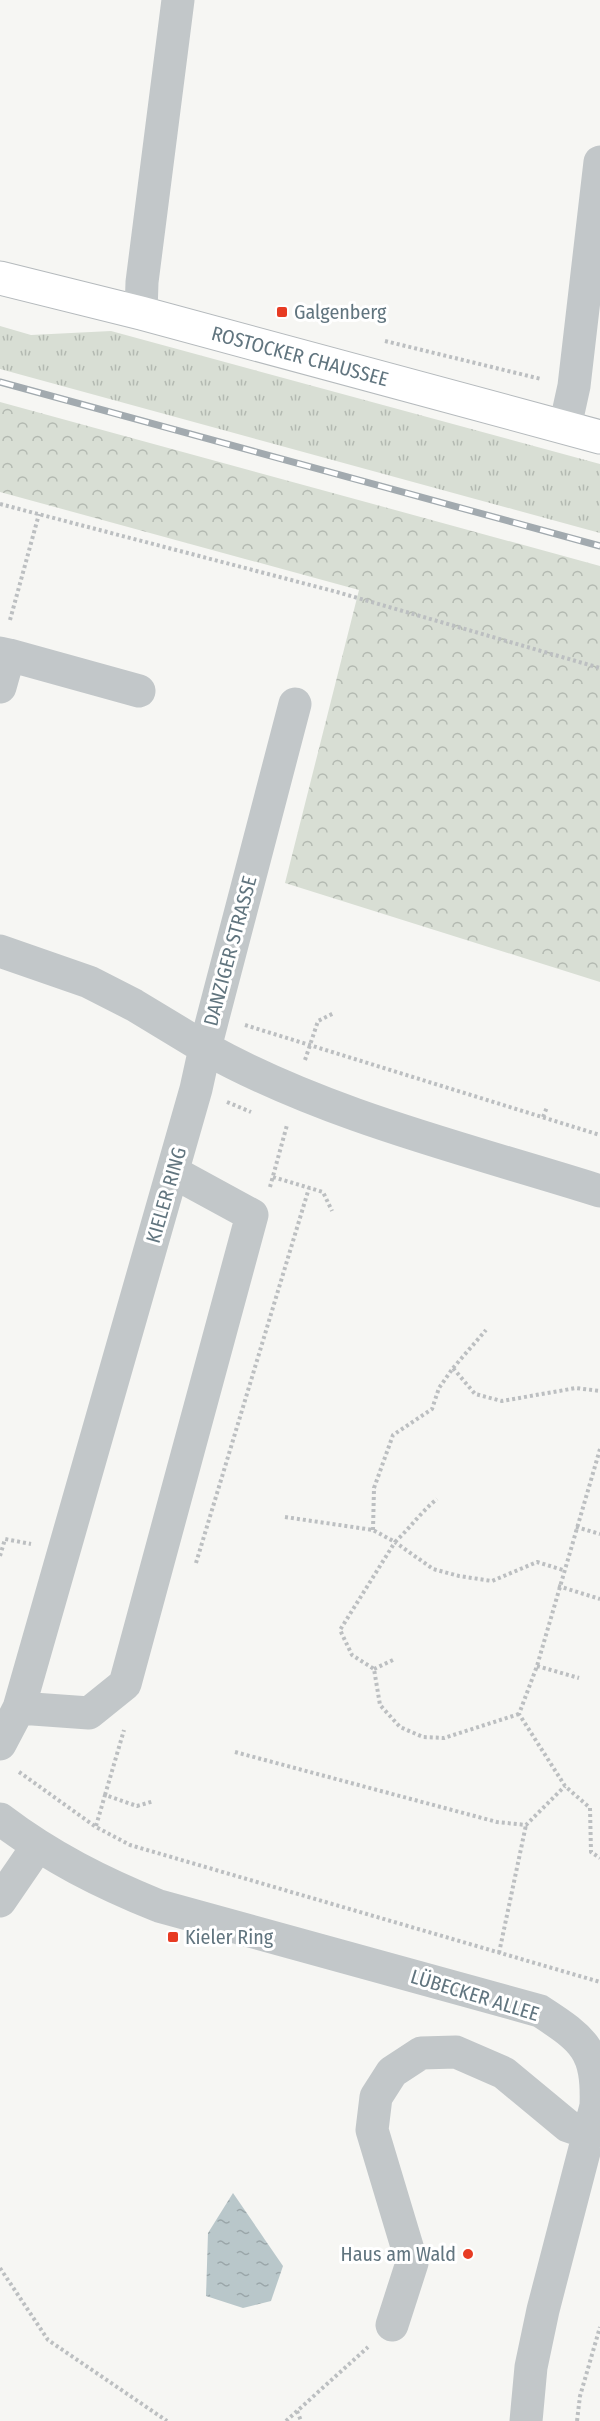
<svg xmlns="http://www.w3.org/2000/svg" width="600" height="2421" font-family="'Fira Sans Condensed',sans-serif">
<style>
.grass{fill:url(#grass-tufts)}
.forest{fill:url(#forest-crowns)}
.water{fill:url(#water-ripples)}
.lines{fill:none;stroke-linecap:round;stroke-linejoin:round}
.major-casing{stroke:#b5babd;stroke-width:35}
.path{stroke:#bcbfc1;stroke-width:4;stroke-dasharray:3 3;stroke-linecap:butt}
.minor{stroke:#c2c7c9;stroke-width:33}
.major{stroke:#fff;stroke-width:33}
.rail-casing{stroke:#a2aaaf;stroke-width:7}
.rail{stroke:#fff;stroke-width:4.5;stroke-dasharray:14;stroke-linecap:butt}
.poi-dot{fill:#e73b23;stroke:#fff;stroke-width:2}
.labels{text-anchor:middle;stroke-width:6;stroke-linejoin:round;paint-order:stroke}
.poi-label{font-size:20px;fill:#61757f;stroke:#fff;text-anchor:start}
.street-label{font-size:20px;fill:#61757f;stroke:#fff}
</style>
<defs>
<pattern id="grass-tufts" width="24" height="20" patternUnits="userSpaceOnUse" patternTransform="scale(1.5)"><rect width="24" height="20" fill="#d8ded4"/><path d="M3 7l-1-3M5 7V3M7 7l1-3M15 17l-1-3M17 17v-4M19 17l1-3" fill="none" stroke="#b3b9b1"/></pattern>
<pattern id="forest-crowns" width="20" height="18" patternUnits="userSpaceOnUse" patternTransform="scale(1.5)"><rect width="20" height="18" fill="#d8ded4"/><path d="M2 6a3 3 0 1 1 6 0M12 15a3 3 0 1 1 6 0" fill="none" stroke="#b3b9b1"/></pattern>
<pattern id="water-ripples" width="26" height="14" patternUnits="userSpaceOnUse" patternTransform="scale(1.5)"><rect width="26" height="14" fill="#b9c7ca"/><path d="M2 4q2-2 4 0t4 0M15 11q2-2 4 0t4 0" fill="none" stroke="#9aa6a9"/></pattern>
</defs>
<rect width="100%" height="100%" fill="#f6f6f3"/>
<!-- grass -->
<path class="grass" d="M0 326 31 335 111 331 600 464V533L0 369Z"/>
<!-- forest -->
<path class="forest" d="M0 402 600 566V982L285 883 359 590 0 492Z"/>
<!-- water -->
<path class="water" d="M233 2193 283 2266 271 2301 243 2308 206 2296 208 2233Z"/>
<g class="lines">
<defs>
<path id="major" d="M0 278 141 313 600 437"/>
</defs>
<!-- major casing -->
<use href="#major" class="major-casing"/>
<!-- path -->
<path class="path" d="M385 341 541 379
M0 504 337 592 600 668
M10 620 39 514
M245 1025 600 1135
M305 1060 318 1021 334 1013
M227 1102 251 1112
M543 1117 547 1107
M273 1177 323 1192 332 1211
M270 1187 287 1125
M453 1368 486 1330
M600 1449 537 1666 519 1714 565 1786 590 1808 591 1852 600 1858
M285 1517 373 1530 395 1542C410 1528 421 1512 437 1499
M576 1527 600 1534
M373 1530 374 1488 393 1435 432 1409 439 1388 453 1368 475 1394 502 1401 576 1388 600 1391
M0 1556 5 1539 31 1544
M196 1563 309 1188
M558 1586 600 1599
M537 1666 579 1678
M374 1669 395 1659
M519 1714 444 1738 423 1737 400 1727 380 1705 374 1669 352 1655 340 1630 395 1542 433 1569 459 1576 492 1581 537 1562 563 1570
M235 1752 497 1822 526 1825 565 1786
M19 1772 96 1827 130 1845 600 1982
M105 1795 124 1730
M96 1826 105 1795 137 1806 154 1801
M499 1953 526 1825
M0 2268 48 2340 167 2421
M297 2411 301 2421
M286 2421 368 2347
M577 2421 580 2396 600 2327"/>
<!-- minor -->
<path class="minor" d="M141 313 142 282 178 0
M565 427 574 386 600 162
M0 653 9 655 0 687
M9 655 139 691
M0 951 89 982 134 1005 205 1048 295 704
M19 1708 89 1713 125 1684 252 1215 173 1172
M0 1744 19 1708 196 1089 205 1048C327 1116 467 1149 600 1191
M0 1819C50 1857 102 1883 159 1906L540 2011C585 2040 598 2051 596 2106L543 2310 531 2367 526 2421
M0 1901 37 1847
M392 2325 412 2263 372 2130 376 2097 392 2072 421 2053 456 2052 504 2073 568 2126 591 2134"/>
<!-- major -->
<use href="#major" class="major"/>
<defs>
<path id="rail" d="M0 382 600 546"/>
</defs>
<!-- rail casing -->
<use href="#rail" class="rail-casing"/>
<!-- rail -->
<use href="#rail" class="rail"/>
</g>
<!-- markers -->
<g class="poi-dot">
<rect x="276" y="306" width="12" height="12" rx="3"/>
<rect x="167" y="1931" width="12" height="12" rx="3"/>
<circle cx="468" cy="2254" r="6"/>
</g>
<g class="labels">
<!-- poi labels -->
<g class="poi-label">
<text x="294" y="319">Galgenberg</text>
<text x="185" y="1944">Kieler Ring</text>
<text x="456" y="2261" text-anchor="end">Haus am Wald</text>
</g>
<!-- street labels -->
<g class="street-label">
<text transform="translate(300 356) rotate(15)" y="7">ROSTOCKER CHAUSSEE</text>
<text transform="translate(230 951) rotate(-75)" y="7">DANZIGER STRASSE</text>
<text transform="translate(166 1195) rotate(-74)" y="7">KIELER RING</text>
<text transform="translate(475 1995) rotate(17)" y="7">LÜBECKER ALLEE</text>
</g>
</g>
</svg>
